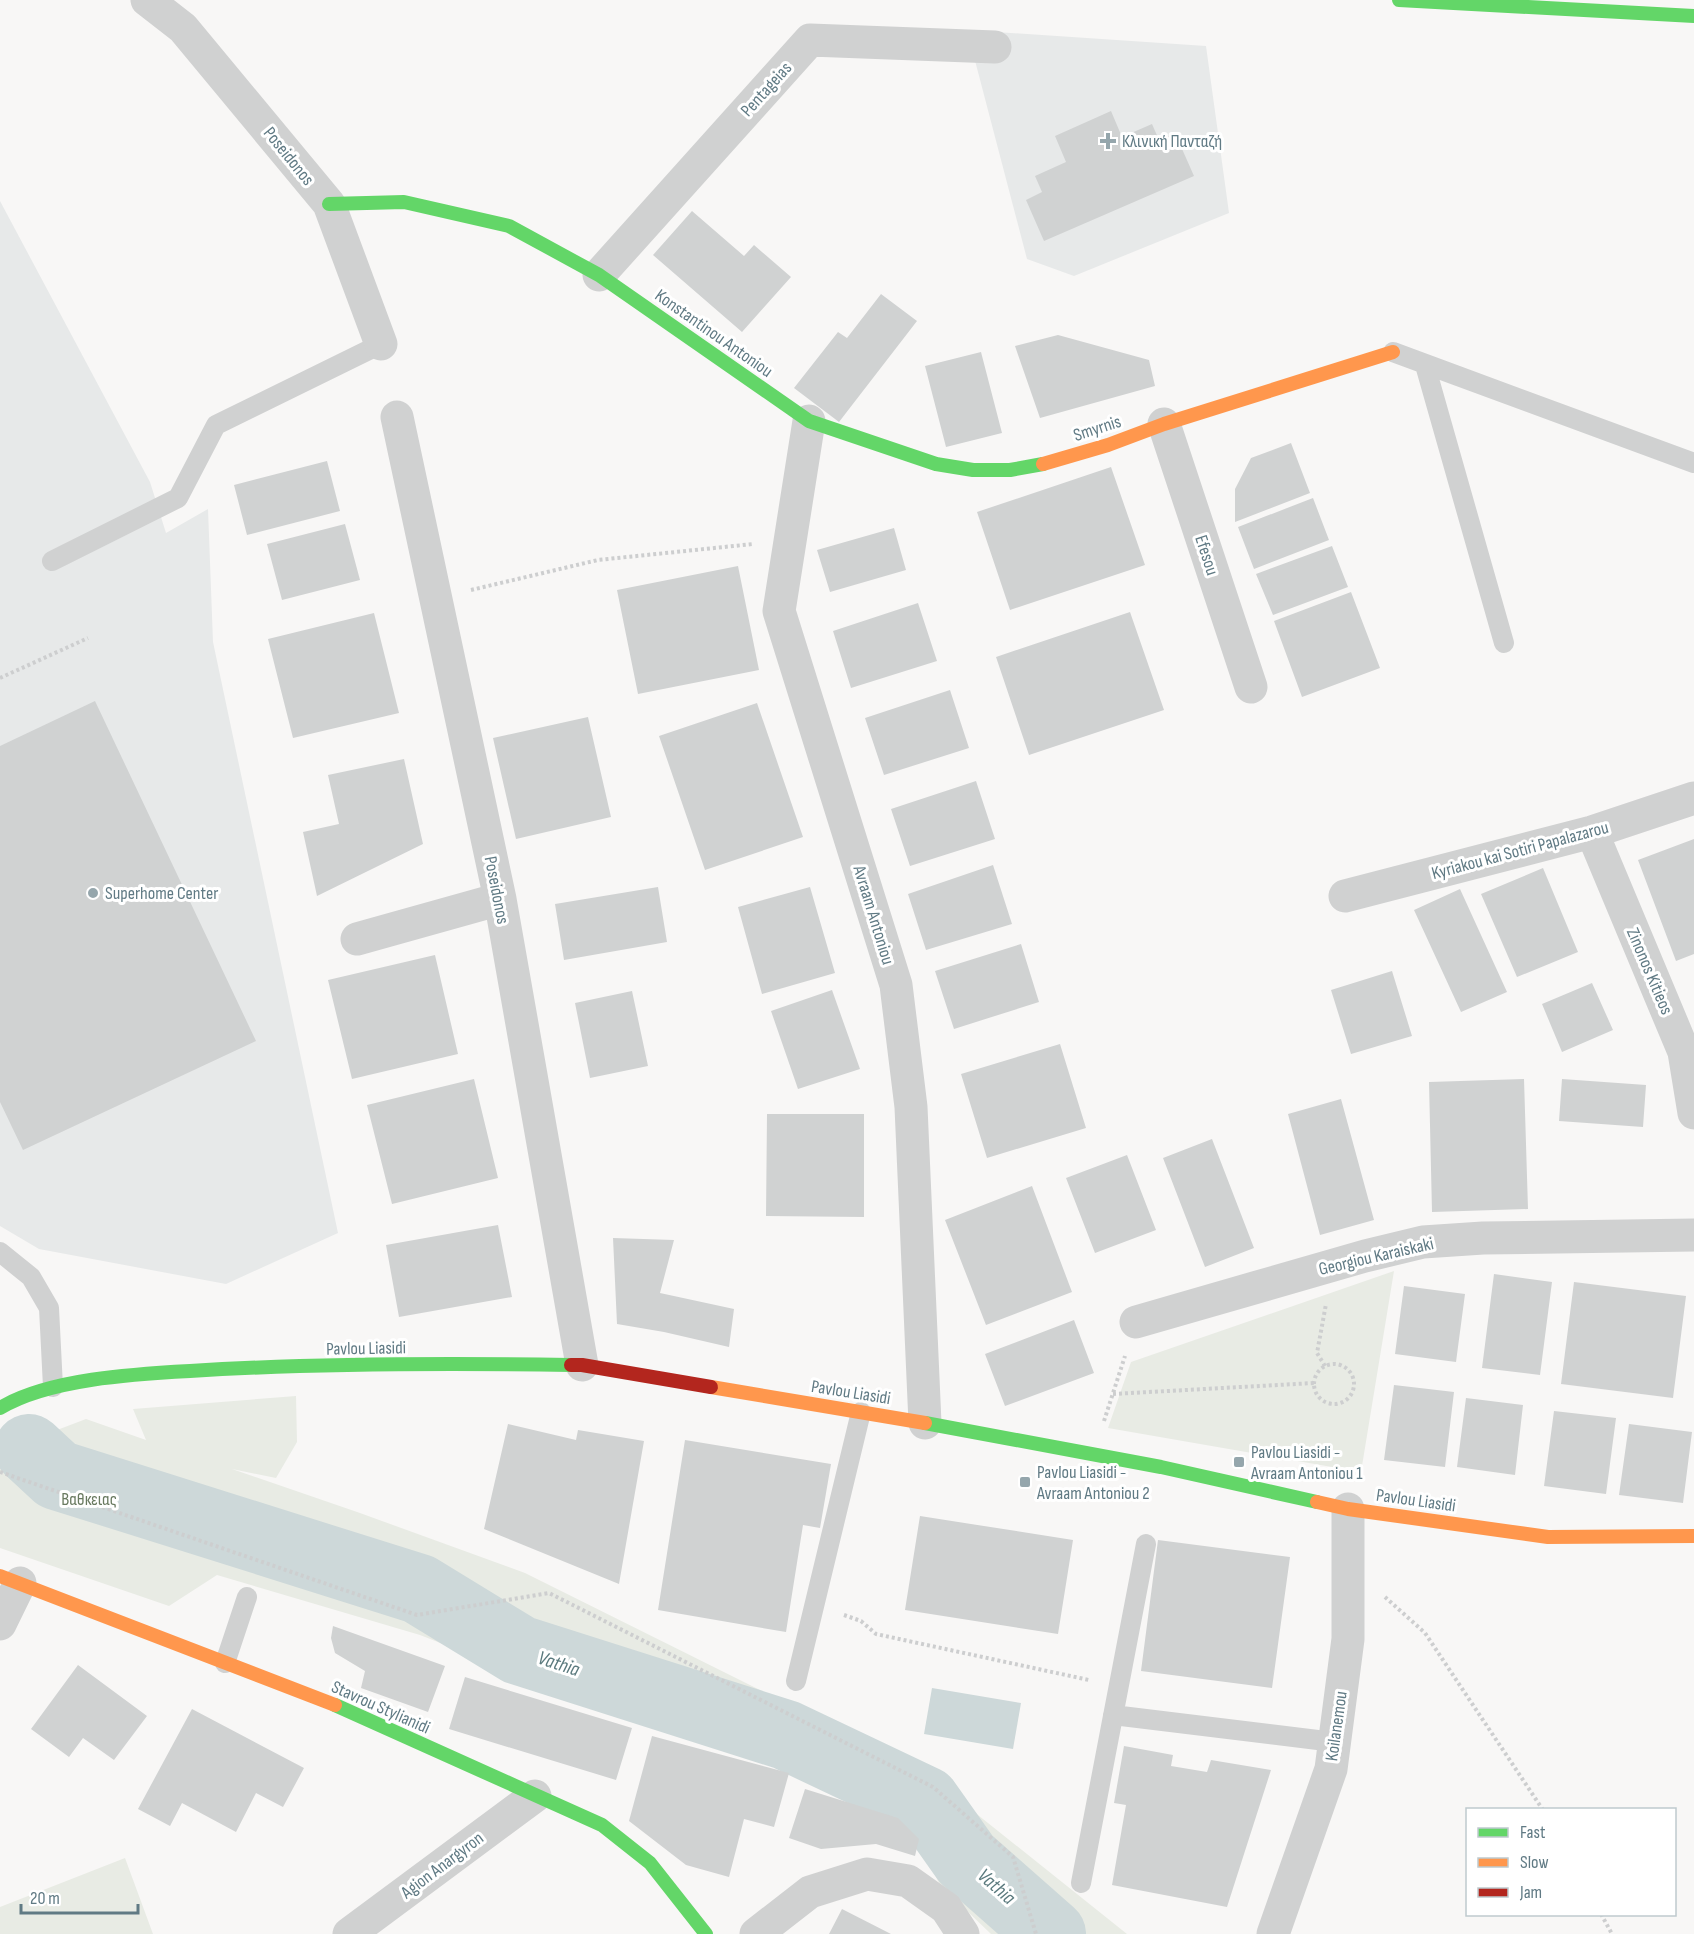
<svg xmlns="http://www.w3.org/2000/svg" width="1694" height="1934" font-family="'Sofia Sans Condensed',sans-serif">
<style>
.built{fill:#e7e9e9}
.green{fill:#e8ebe4}
.water{fill:#cdd8d9}
.lines{fill:none;stroke-linecap:round;stroke-linejoin:round}
.river{stroke:#cdd8d9;stroke-width:70}
.building{fill:#d0d2d2}
.path{stroke:#cdcecf;stroke-width:4;stroke-dasharray:3 3;stroke-linecap:butt}
.lane{stroke:#d0d1d1;stroke-width:20}
.street{stroke:#d0d1d1;stroke-width:33}
.fast{stroke:#63d668;stroke-width:14}
.slow{stroke:#ff974d;stroke-width:14}
.jam{stroke:#b3261e;stroke-width:14}
.poi-dot{fill:#95a6ac;stroke:#fff;stroke-width:2}
.labels{text-anchor:middle;stroke-width:6;stroke-linejoin:round;paint-order:stroke}
.street-label{font-size:18px;fill:#607a84;stroke:#fff}
.poi-label{font-size:18px;fill:#607a84;stroke:#fff;text-anchor:start}
.park-label{font-size:18px;fill:#697a60;stroke:#fff}
.water-label{font-size:20px;font-style:italic;fill:#5b7a7e;stroke:#fff}
</style>
<rect width="100%" height="100%" fill="#f8f7f6"/>
<!-- built -->
<path class="built" d="M967 30 1206 46 1229 213 1074 276 1027 259Z
M0 201 150 482 166 533 208 509 213 642 338 1233 226 1284 39 1249 0 1226Z"/>
<!-- green -->
<path class="green" d="M1394 1271 1361 1472 1108 1428 1131 1362Z
M296 1396 297 1442 276 1478 232 1469 360 1513 525 1573 923 1771 1127 1934H991L940 1885 901 1805 539 1682 420 1635 217 1575 169 1606 0 1548V1453L2 1451 86 1419 146 1440 133 1409Z
M125 1858 153 1934H0V1907Z"/>
<!-- water -->
<path class="water" d="M932 1688 1021 1703 1013 1749 924 1734Z"/>
<g class="lines">
<!-- river -->
<path class="river" d="M29 1449 57 1475 419 1589 519 1650 786 1735 925 1801 966 1859 1051 1934"/>
</g>
<!-- building -->
<path class="building" d="M1111 111 1122 137 1152 124 1159 140 1175 133 1194 176 1044 241 1026 200 1042 192 1035 176 1066 162 1055 136Z
M692 211 744 256 754 245 791 277 742 332 653 255Z
M881 294 917 321 839 422 794 388 838 332 847 338Z
M1058 335 1149 360 1155 386 1040 418 1015 346Z
M981 352 1002 433 946 447 925 366Z
M1291 443 1310 493 1235 522V489L1251 458Z
M327 461 340 511 247 535 234 485Z
M1111 467 1145 565 1010 610 977 512Z
M1313 498 1329 540 1254 569 1238 527Z
M345 524 360 580 282 600 267 544Z
M894 528 906 570 830 592 817 550Z
M1332 546 1348 587 1273 615 1256 574Z
M738 566 759 670 638 694 617 590Z
M1351 592 1380 668 1302 697 1274 621Z
M918 603 937 661 851 688 833 631Z
M1130 612 1164 710 1029 755 996 657Z
M374 613 399 713 293 738 268 639Z
M950 690 969 748 884 775 865 718Z
M95 701 256 1041 23 1150 0 1102V746Z
M757 703 803 837 705 870 659 736Z
M588 717 611 817 516 839 493 738Z
M404 759 423 844 317 896 303 832 339 824 328 775Z
M976 781 995 839 910 866 891 809Z
M1694 839V954L1676 961 1638 860Z
M993 865 1012 924 926 950 908 894Z
M1543 868 1578 952 1517 977 1481 894Z
M658 887 667 942 564 960 555 904Z
M810 887 835 973 762 994 738 907Z
M1460 889 1507 992 1461 1012 1414 910Z
M1021 944 1039 1002 954 1029 935 971Z
M435 955 458 1054 352 1079 328 980Z
M1392 971 1412 1036 1351 1054 1331 990Z
M1592 983 1613 1030 1562 1052 1542 1004Z
M832 990 860 1069 798 1089 771 1011Z
M632 991 648 1066 590 1078 575 1003Z
M1060 1044 1086 1128 987 1158 961 1074Z
M474 1079 498 1178 392 1204 367 1105Z
M1524 1079 1528 1209 1432 1212 1429 1082Z
M1562 1079 1646 1085 1643 1127 1559 1121Z
M1341 1099 1374 1220 1320 1235 1288 1114Z
M767 1114H864V1217L766 1216Z
M1212 1139 1254 1248 1205 1267 1163 1158Z
M1127 1155 1156 1230 1095 1253 1066 1178Z
M1032 1186 1072 1292 986 1325 945 1220Z
M498 1225 512 1297 399 1317 386 1245Z
M613 1238 674 1240 660 1293 734 1309 729 1347 664 1332 617 1324Z
M1494 1274 1552 1282 1540 1375 1482 1368Z
M1574 1282 1686 1296 1673 1398 1561 1384Z
M1404 1286 1465 1294 1456 1362 1395 1354Z
M1074 1320 1094 1373 1005 1406 985 1354Z
M1394 1385 1454 1392 1445 1467 1384 1460Z
M1466 1398 1523 1405 1515 1475 1457 1467Z
M1554 1411 1616 1418 1606 1494 1544 1486Z
M508 1424 576 1440 578 1430 644 1441 619 1584 484 1529Z
M1629 1424 1692 1432 1683 1503 1619 1495Z
M685 1440 831 1464 820 1528 803 1525 786 1632 658 1610Z
M920 1516 1073 1540 1058 1634 905 1610Z
M1158 1540 1290 1557 1272 1688 1141 1671Z
M333 1626 445 1666 428 1712 361 1688 365 1671 335 1653 331 1638Z
M78 1665 147 1716 114 1760 83 1738 69 1757 31 1729Z
M465 1677 632 1728 616 1780 449 1729Z
M192 1709 304 1768 283 1807 256 1793 236 1832 182 1803 170 1826 138 1809Z
M652 1736 789 1773 774 1827 744 1819 729 1877 686 1865 629 1821Z
M1124 1746 1173 1755 1171 1766 1207 1772 1211 1760 1271 1770 1227 1907 1112 1885 1126 1805 1114 1803Z
M805 1789 898 1818 919 1839 915 1856 876 1844 821 1849 789 1838Z
M842 1909 891 1934H829Z"/>
<g class="lines">
<!-- path -->
<path class="path" d="M471 590 598 560 753 544
M0 678 88 638
M1314 1384a20 20 0 1 1 40 0a20 20 0 1 1-40 0Z
M1325 1366 1317 1353 1326 1304
M1113 1394 1314 1383
M1104 1421 1125 1356
M0 1472 417 1615 549 1593 933 1787 1013 1857 1036 1934
M1385 1597 1425 1633 1543 1810
M844 1615 861 1621 876 1634 1089 1680
M1601 1914 1612 1934"/>
<!-- lane -->
<path class="lane" d="M1393 352 1694 463
M1425 365 1504 643
M52 561 178 498 216 425 381 344
M0 1252 31 1277 49 1308 53 1387
M225 1663 247 1597
M796 1681 861 1412
M1113 1715 1334 1742
M1081 1883 1146 1544"/>
<!-- street -->
<path class="street" d="M147 0 183 28 329 204 381 344
M599 275 810 40 995 47
M397 417 500 899 582 1365
M809 421 779 611 896 985 911 1107 925 1423
M1164 424 1251 687
M1592 832 1684 1052 1694 1113
M1345 896 1592 832 1694 798
M357 939 500 899
M1136 1322 1365 1256 1423 1242 1483 1238 1694 1235
M0 1624 20 1583
M349 1934 535 1796
M756 1934 810 1892 867 1874 908 1881 946 1908 963 1934
M1273 1934 1331 1769 1348 1639V1509"/>
<!-- fast -->
<path class="fast" d="M1399 0 1694 16
M329 204 404 202 509 226 599 275 809 421 936 464 973 470H1010L1043 464
M0 1408C48 1379 134 1374 190 1371 317 1363 444 1363 571 1365
M925 1423 1161 1467 1317 1502
M335 1705 602 1825 650 1863 706 1934"/>
<!-- slow -->
<path class="slow" d="M1043 464 1108 445 1164 424 1393 352
M711 1387 925 1423
M1317 1502 1348 1509 1548 1537 1694 1536
M0 1576 335 1705"/>
<!-- jam -->
<path class="jam" d="M571 1365H582L711 1387"/>
</g>
<!-- markers -->
<g class="poi-dot">
<path d="M1105 132h6v6h6v6h-6v6h-6v-6h-6v-6h6z"/>
<circle cx="93" cy="893" r="6"/>
<rect x="1233" y="1456" width="12" height="12" rx="3"/>
<rect x="1019" y="1476" width="12" height="12" rx="3"/>
</g>
<g class="labels">
<!-- street labels -->
<g class="street-label">
<text transform="translate(766 89) rotate(-48)" y="6">Pentageias</text>
<text transform="translate(289 156) rotate(51)" y="6">Poseidonos</text>
<text transform="translate(714 333) rotate(35)" y="6">Konstantinou Antoniou</text>
<text transform="translate(1097 428) rotate(-18)" y="6">Smyrnis</text>
<text transform="translate(1207 555) rotate(72)" y="6">Efesou</text>
<text transform="translate(1520 850) rotate(-15)" y="6">Kyriakou kai Sotiri Papalazarou</text>
<text transform="translate(497 890) rotate(79)" y="6">Poseidonos</text>
<text transform="translate(874 915) rotate(73)" y="6">Avraam Antoniou</text>
<text transform="translate(1650 971) rotate(67)" y="6">Zinonos Kitieos</text>
<text transform="translate(1376 1256) rotate(-13)" y="6">Georgiou Karaiskaki</text>
<text transform="translate(366 1348) rotate(-1)" y="6">Pavlou Liasidi</text>
<text transform="translate(851 1392) rotate(9)" y="6">Pavlou Liasidi</text>
<text transform="translate(1416 1500) rotate(8)" y="6">Pavlou Liasidi</text>
<text transform="translate(381 1707) rotate(24)" y="6">Stavrou Stylianidi</text>
<text transform="translate(1336 1726) rotate(-82)" y="6">Koilanemou</text>
<text transform="translate(442 1865) rotate(-37)" y="6">Agion Anargyron</text>
</g>
<!-- poi labels -->
<g class="poi-label">
<text x="1122" y="147">Κλινική Πανταζή</text>
<text x="105" y="899">Superhome Center</text>
<text x="1251" y="1458">Pavlou Liasidi -<tspan x="1251" dy="21">Avraam Antoniou 1</tspan></text>
<text x="1037" y="1478">Pavlou Liasidi -<tspan x="1037" dy="21">Avraam Antoniou 2</tspan></text>
</g>
<!-- park labels -->
<g class="park-label">
<text x="89" y="1505">Βαθκειας</text>
</g>
<!-- water labels -->
<g class="water-label">
<text transform="translate(559 1663) rotate(18)" y="7">Vathia</text>
<text transform="translate(997 1886) rotate(41)" y="7">Vathia</text>
</g>
</g>
<!-- legend -->
<rect x="1466" y="1808" width="210" height="108" fill="#ffffff" stroke="#bfcace" stroke-width="1.5"/>
<rect x="1478" y="1828" width="30" height="9" fill="#63d668" stroke="#bfcace" stroke-width="1.5"/>
<text x="1520" y="1838" font-size="18" fill="#607a84">Fast</text>
<rect x="1478" y="1858" width="30" height="9" fill="#ff974d" stroke="#bfcace" stroke-width="1.5"/>
<text x="1520" y="1868" font-size="18" fill="#607a84">Slow</text>
<rect x="1478" y="1888" width="30" height="9" fill="#b3261e" stroke="#bfcace" stroke-width="1.5"/>
<text x="1520" y="1898" font-size="18" fill="#607a84">Jam</text>
<!-- scale -->
<path d="M21 1904v9h117v-9" fill="none" stroke="#607a84" stroke-width="3"/>
<text x="30" y="1904" font-size="18" fill="#607a84" stroke="#ffffff" stroke-width="4.5" paint-order="stroke">20 m</text>
</svg>
